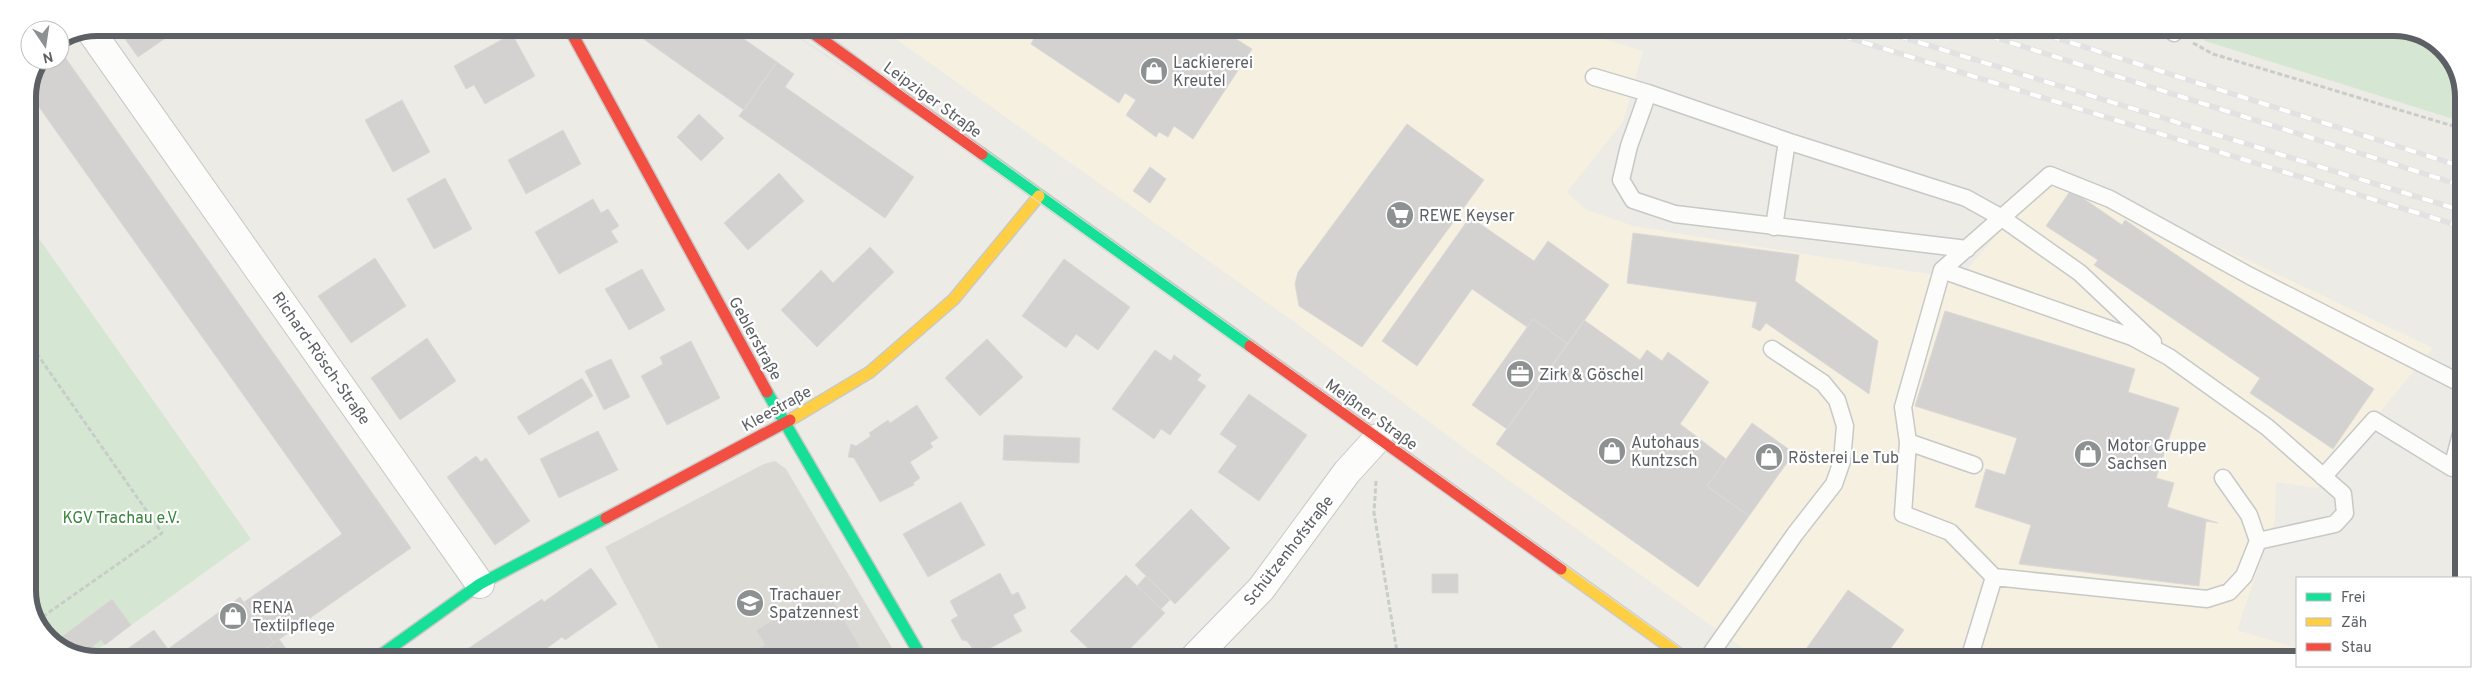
<svg xmlns="http://www.w3.org/2000/svg" width="2491" height="687" font-family="Overpass,sans-serif">
<style>
.commercial{fill:#f5f0e0}
.education{fill:#dcdad5}
.green{fill:#d5e7d2}
.building{fill:#d3d2d0;stroke:#dbd9d6}
.lines{fill:none;stroke-linecap:round;stroke-linejoin:round}
.lane-casing{stroke:#c8c8c7;stroke-width:19}
.street-casing{stroke:#c8c8c7;stroke-width:30}
.fast-casing{stroke:#c9c9c8;stroke-width:14}
.slow-casing{stroke:#c9c9c8;stroke-width:14}
.jam-casing{stroke:#c9c9c8;stroke-width:14}
.path{stroke:#c9cdca;stroke-width:3;stroke-dasharray:5 2.5;stroke-linecap:butt}
.lane{stroke:#fcfcfb;stroke-width:16}
.street{stroke:#fcfcfb;stroke-width:28}
.fast{stroke:#16e098;stroke-width:11}
.slow{stroke:#ffcf43;stroke-width:11}
.jam{stroke:#f24e42;stroke-width:11}
.tram{stroke:#e3e2e2;stroke-width:1}
.rail-casing{stroke:#e3e2e2;stroke-width:5.5}
.rail{stroke:#fff;stroke-width:4;stroke-dasharray:11;stroke-linecap:butt}
.labels{text-anchor:middle;stroke-width:4.5;stroke-linejoin:round;paint-order:stroke}
.poi-label{font-size:16px;fill:#5c6064;stroke:#fff;text-anchor:start}
.street-label{font-size:16px;fill:#5c6064;stroke:#fff}
.park-label{font-size:16px;fill:#3b853e;stroke:#fff}
.rim{fill:none;stroke:#5c6064;stroke-width:6}
</style>
<rect width="100%" height="100%" fill="#ecebe6"/>
<!-- commercial -->
<path class="commercial" d="M889 28 1572 29 1643 51 1623 122 1567 192 1585 209 1633 226 1959 279 2053 168 2433 348 2317 488 2276 482 2275 520 2237 630 2297 648V659H1758L1486 464 1286 316 886 32Z"/>
<!-- education -->
<path class="education" d="M775 461 786 469 898 658H664L605 547 764 464Z"/>
<!-- green -->
<path class="green" d="M2194 30H2411L2446 52 2463 93V122L2205 41Z
M28 223 251 539 87 657H80L45 635 28 594Z"/>
<!-- building -->
<path class="building" d="M117 28H169L173 33 138 57Z
M628 28H728L777 62 744 110Z
M1029 28 1220 29 1252 49 1193 139 1174 126 1168 137 1159 132 1156 137 1126 115 1136 100 1125 93 1119 103 1031 44 1037 33Z
M512 34 535 76 485 104 474 85 466 89 454 66Z
M60 50 411 548 274 643 244 602 342 534 29 93 43 60H60Z
M777 62 794 74 785 87 914 177 885 218 739 116Z
M402 100 430 152 393 172 365 120Z
M699 114 724 138 701 161 677 137Z
M1407 124 1484 180 1362 347 1299 306 1295 284 1298 272Z
M563 130 581 164 526 194 508 160Z
M1150 167 1166 179 1150 203 1133 191Z
M779 173 804 201 748 250 724 223Z
M445 178 472 229 434 249 407 199Z
M2071 190 2122 225 2125 220 2374 389 2333 449 2250 393 2260 378 2094 265 2098 260 2046 226Z
M593 199 601 213 608 209 619 226 611 231 618 242 559 274 535 232Z
M1470 217 1534 261 1548 241 1609 285 1568 344 1533 319 1527 327 1472 289 1417 366 1382 341Z
M1633 233 1799 255 1795 281 1878 341 1869 394 1766 323 1760 331 1752 327 1757 302 1627 283Z
M870 247 894 272 817 347 781 310 821 270 833 283Z
M375 258 406 306 351 343 318 296Z
M1064 259 1130 307 1098 350 1076 334 1066 348 1022 316Z
M642 269 665 310 629 330 605 289Z
M1945 311 2135 369 2128 392 2179 408 2156 478 2174 483 2167 507 2218 523 2206 521 2199 586 2019 564 2031 525 1975 507 1986 469 2005 475 2017 438 1915 406Z
M1533 319 1568 344 1507 429 1472 405Z
M1584 320 1640 360 1647 350 1662 361 1668 352 1709 382 1680 424 1726 459 1707 486 1749 516 1698 587 1496 444Z
M427 338 456 381 400 420 371 378Z
M987 339 1023 377 980 416 945 378Z
M691 341 720 398 667 425 641 376 663 364 660 357Z
M1155 350 1171 361 1174 355 1201 375 1197 380 1206 386 1170 435 1161 429 1154 439 1112 409Z
M611 359 630 397 604 410 585 371Z
M582 378 593 396 529 435 517 417Z
M1249 394 1307 435 1259 501 1218 472 1237 446 1220 434Z
M917 405 938 438 930 443 933 447 910 462 920 478 913 483 914 485 880 502 854 458 848 457 851 444 856 446 871 436 869 433 888 420 890 423Z
M1752 423 1794 453 1749 516 1707 486Z
M598 431 618 470 559 498 540 459Z
M1004 435 1080 438 1079 463 1003 460Z
M476 456 481 462 486 458 530 521 495 545 447 477Z
M961 502 985 545 928 577 903 534Z
M1191 509 1230 548 1175 604 1135 565Z
M591 568 617 604 565 640 562 637 534 658H454L542 599 544 602Z
M1000 573 1012 595 1018 592 1026 608 1013 615 1022 631 983 652H975L967 641 962 640 951 620 958 616 950 601Z
M1432 574H1458V593H1432Z
M1126 575 1165 613 1121 658H1098L1070 631Z
M1146 576 1170 600 1161 609 1137 586Z
M826 589 860 647 841 658H765L759 648 765 645 756 630Z
M1848 590 1904 630 1883 659H1799Z
M240 597 274 643 253 657H116L154 630 168 649Z
M112 599 131 625 105 645 101 640 79 657 55 642Z
M279 639 292 657H253L274 643Z
M1515 650 1532 659H1511Z"/>
<g class="lines">
<defs>
<path id="lane" d="M2174 33 2175 30
M1594 77 1648 93 1787 141 1774 227
M1648 93 1629 146 1621 180 1633 200 1675 214 1967 249
M1787 141 1966 198 2002 218 2080 273 2153 342
M1942 270 2132 337 2169 357 2267 427 2343 494 2345 513 2335 524 2258 541 2249 515 2223 478
M1908 442 1903 407 1942 270 2050 175 2110 199 2250 276 2462 384
M1974 465 1908 442 1903 514 1950 532 1994 577
M2323 477 2374 420 2452 468 2462 430
M1707 659 1795 534 1834 484 1842 461 1845 426 1837 400 1823 383 1772 349
M1969 659 1994 577 2207 599 2229 592 2244 576 2258 541"/>
<path id="street" d="M90 30 480 584
M1194 658 1261 589 1347 472 1378 438"/>
<path id="fast" d="M982 154 1250 346
M767 392 922 658
M378 657 480 584 606 518"/>
<path id="slow" d="M790 420 870 372 954 299 1039 196
M1561 569 1686 659"/>
<path id="jam" d="M569 28 767 392
M806 28 982 154
M1250 346 1561 569
M606 518 790 420"/>
</defs>
<!-- lane casing -->
<use href="#lane" class="lane-casing"/>
<!-- street casing -->
<use href="#street" class="street-casing"/>
<!-- fast casing -->
<use href="#fast" class="fast-casing"/>
<!-- slow casing -->
<use href="#slow" class="slow-casing"/>
<!-- jam casing -->
<use href="#jam" class="jam-casing"/>
<!-- path -->
<path class="path" d="M2193 43 2213 54 2463 129
M28 341 162 533 38 620
M1376 481 1374 513 1398 658
M28 593 44 616"/>
<!-- lane -->
<use href="#lane" class="lane"/>
<!-- street -->
<use href="#street" class="street"/>
<!-- fast -->
<use href="#fast" class="fast"/>
<!-- slow -->
<use href="#slow" class="slow"/>
<!-- jam -->
<use href="#jam" class="jam"/>
<!-- tram -->
<path class="tram" d="M785 28 929 124 1036 200 1674 659
M821 28 900 89 1696 659"/>
<defs>
<path id="rail" d="M1820 29 2463 227
M1876 29 2463 211
M1968 29 2463 186
M2028 29 2463 167"/>
</defs>
<!-- rail casing -->
<use href="#rail" class="rail-casing"/>
<!-- rail -->
<use href="#rail" class="rail"/>
</g>
<!-- icons -->
<defs>
<symbol id="shop-disc" viewBox="-11 -11 22 22"><circle r="9.5" fill="#8e9192" stroke="#fff"/><path d="M-5-2.5h2.3a2.7 3.5 0 0 1 5.4 0H5L5.5 6h-11ZM-1.5-2.5h3a1.5 2.3 0 0 0-3 0Z" fill="#fff"/></symbol>
<symbol id="supermarket-disc" viewBox="-11 -11 22 22"><circle r="9.5" fill="#8e9192" stroke="#fff"/><path d="M-6-5.5h2.5l.6 2H6L4.5 2H-2.5L-4.4-4H-6ZM-1.5 3.2a1.3 1.3 0 1 0 .1 0ZM3 3.2a1.3 1.3 0 1 0 .1 0Z" fill="#fff"/></symbol>
<symbol id="office-disc" viewBox="-11 -11 22 22"><circle r="9.5" fill="#8e9192" stroke="#fff"/><path d="M-6-3h4V-5.5h4V-3h4V5H-6ZM-1-4.5V-3h2v-1.5ZM-6 0V1H6V0Z" fill="#fff"/></symbol>
<symbol id="school-disc" viewBox="-11 -11 22 22"><circle r="9.5" fill="#8e9192" stroke="#fff"/><path d="M0-5L7-2L0 1L-7-2ZM-4 1L0 2.5L4 1V4Q0 6-4 4Z" fill="#fff"/></symbol>
</defs>
<g fill-rule="evenodd">
<use href="#shop-disc" x="1138" y="55" width="32" height="32"/>
<use href="#supermarket-disc" x="1384" y="199" width="32" height="32"/>
<use href="#office-disc" x="1504" y="358" width="32" height="32"/>
<use href="#shop-disc" x="1596" y="435" width="32" height="32"/>
<use href="#shop-disc" x="2072" y="438" width="32" height="32"/>
<use href="#shop-disc" x="1753" y="441" width="32" height="32"/>
<use href="#school-disc" x="734" y="587" width="32" height="32"/>
<use href="#shop-disc" x="217" y="600" width="32" height="32"/>
</g>
<g class="labels">
<!-- poi labels -->
<g class="poi-label">
<text x="1173" y="68">Lackiererei<tspan x="1173" dy="18">Kreutel</tspan></text>
<text x="1419" y="221">REWE Keyser</text>
<text x="1539" y="380">Zirk &amp; Göschel</text>
<text x="1631" y="448">Autohaus<tspan x="1631" dy="18">Kuntzsch</tspan></text>
<text x="2107" y="451">Motor Gruppe<tspan x="2107" dy="18">Sachsen</tspan></text>
<text x="1788" y="463">Rösterei Le Tub</text>
<text x="769" y="600">Trachauer<tspan x="769" dy="18">Spatzennest</tspan></text>
<text x="252" y="613">RENA<tspan x="252" dy="18">Textilpflege</tspan></text>
</g>
<!-- street labels -->
<g class="street-label">
<text transform="translate(933 99) rotate(36)" y="6">Leipziger Straße</text>
<text transform="translate(756 338) rotate(61)" y="6">Geblerstraße</text>
<text transform="translate(322 358) rotate(55)" y="6">Richard-Rösch-Straße</text>
<text transform="translate(776 408) rotate(-29)" y="6">Kleestraße</text>
<text transform="translate(1372 414) rotate(36)" y="6">Meißner Straße</text>
<text transform="translate(1288 550) rotate(-52)" y="6">Schützenhofstraße</text>
</g>
<!-- park labels -->
<g class="park-label">
<text x="121" y="523">KGV Trachau e.V.</text>
</g>
</g>
<!-- crop -->
<path d="M0 0H2491V687H0ZM97 36H2394A61 61 0 0 1 2455 97V590A61 61 0 0 1 2394 651H97A61 61 0 0 1 36 590V97A61 61 0 0 1 97 36Z" fill="#fff" fill-rule="evenodd"/>
<path class="rim" d="M97 36H2394A61 61 0 0 1 2455 97V590A61 61 0 0 1 2394 651H97A61 61 0 0 1 36 590V97A61 61 0 0 1 97 36Z"/>
<!-- legend -->
<rect x="2296" y="577" width="175" height="90" fill="#ffffff" stroke="#bebfc1"/>
<rect x="2306" y="593" width="25" height="8" fill="#16e098" stroke="#bebfc1"/>
<text x="2341" y="602" font-size="15" fill="#5c6064">Frei</text>
<rect x="2306" y="618" width="25" height="8" fill="#ffcf43" stroke="#bebfc1"/>
<text x="2341" y="627" font-size="15" fill="#5c6064">Zäh</text>
<rect x="2306" y="643" width="25" height="8" fill="#f24e42" stroke="#bebfc1"/>
<text x="2341" y="652" font-size="15" fill="#5c6064">Stau</text>
<!-- north arrow -->
<g transform="translate(45 45) rotate(167)"><circle r="24" fill="#ffffff" stroke="#bebfc1"/>
<path d="M0-4L9 19L0 12L-9 19Z" fill="#8e9192"/>
<text y="-8" font-size="14" font-weight="bold" text-anchor="middle" fill="#5c6064">N</text>
</g>
</svg>
